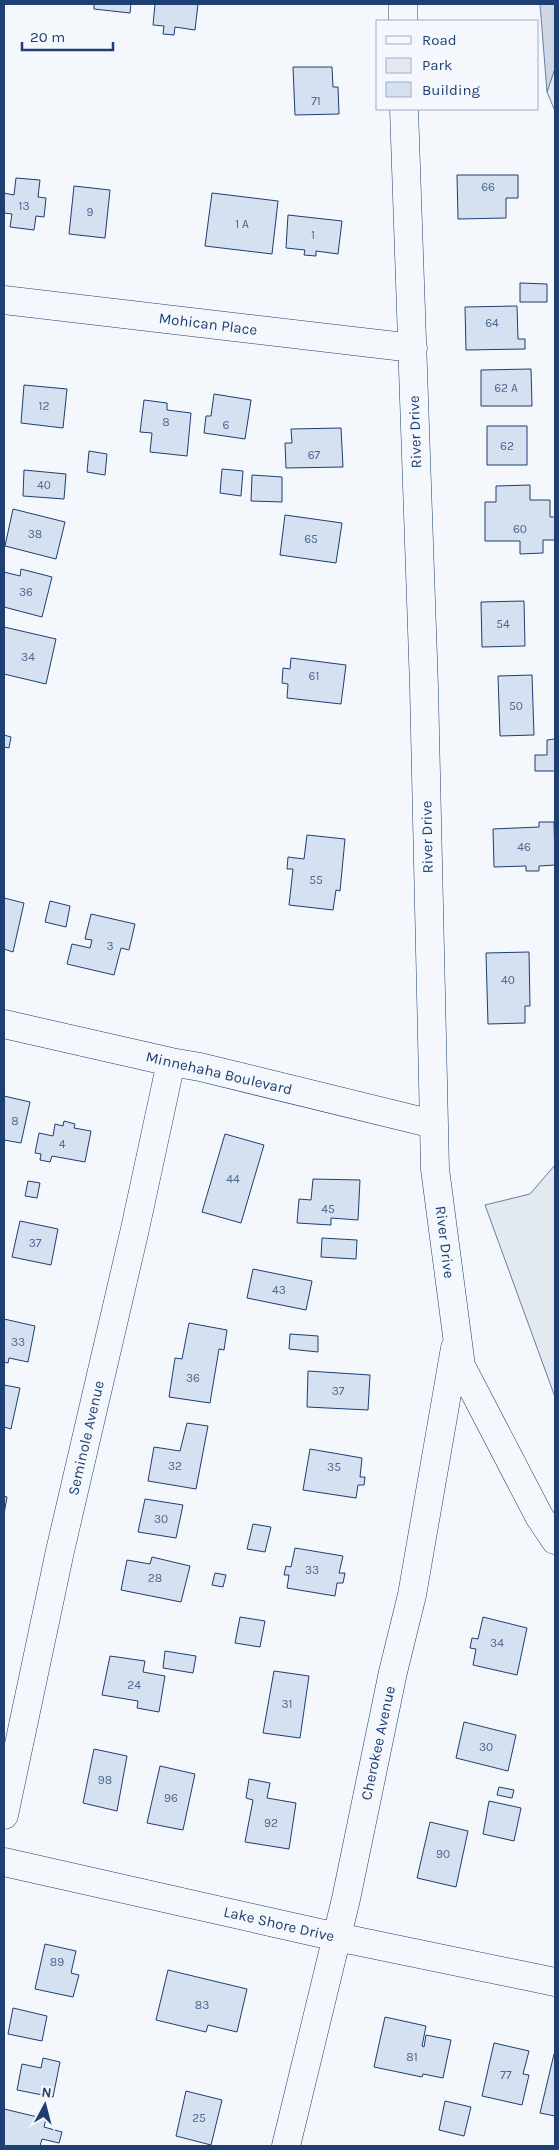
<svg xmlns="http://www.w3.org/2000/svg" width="559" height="2150" font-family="Karla,sans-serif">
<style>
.green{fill:#e3e9f0;stroke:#687fa3}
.water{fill:#cfd7e4;stroke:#687fa3}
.building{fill:#d5e0f0;stroke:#1d3f73}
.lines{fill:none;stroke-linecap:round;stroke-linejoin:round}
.minor-casing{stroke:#1d3f73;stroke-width:29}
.minor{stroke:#f4f7fb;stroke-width:28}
.labels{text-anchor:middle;stroke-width:4;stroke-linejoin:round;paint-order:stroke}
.number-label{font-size:12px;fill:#4b6792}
.street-label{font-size:15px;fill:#1d3f73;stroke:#f4f7fb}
</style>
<rect width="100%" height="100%" fill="#f4f7fb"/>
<!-- green -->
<path class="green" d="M555 68V111L547 92Z
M555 1165V1397L485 1205 530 1194Z"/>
<!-- water -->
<path class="water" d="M540 4H555V68L547 92Z"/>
<!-- building -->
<path class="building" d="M94 4H131L130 13 94 9Z
M155 4H198L195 30 175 27 174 35 163 34 164 26 153 25Z
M293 67H332L333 87H338L339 114 295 115Z
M457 175H518V198H506V218L458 219Z
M16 178 40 180 38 197 46 198 44 217 36 216 34 230 10 227 12 214 4 213V193L14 195Z
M74 186 110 190 105 238 69 234Z
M212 193 278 201 272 254 205 246Z
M288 215 342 221 338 254 316 251V256L304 255 305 250 286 248Z
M520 283 547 284V302H520Z
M517 306 518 339H525V349L466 350 465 307Z
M531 369 532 406H481V370Z
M24 385 67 389 63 428 21 423Z
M214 394 251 400 245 439 204 433 206 416H211Z
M144 400 167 403V410L191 413 187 456 150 452 152 433 140 432Z
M487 426H527V465H487Z
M341 428 343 467 286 468 285 443H292L291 429Z
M89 451 107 454 105 475 87 472Z
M222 469 243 471 241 496 220 493Z
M24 470 66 474 64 499 23 496Z
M252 475 282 477V502L251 501Z
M530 485V500H550V517H555V540H543V553L520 554V541H485V502H496V486Z
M13 509 65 522 56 559 5 546Z
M285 515 342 523 336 563 280 555Z
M21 569 52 577 42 617 4 607V572L20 576Z
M524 601 525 646 482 647 481 602Z
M4 627 56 639 46 684 4 674Z
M291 658 346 665 341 704 287 698 288 684 282 683 283 668 290 669Z
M532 675 534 735 500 736 498 676Z
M4 735 11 737 9 748 4 747Z
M555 739V771H535V755H547V740Z
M539 822H554L555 865 539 866V871H526V866L494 867 493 829 539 827Z
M307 835 345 839 340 891 336 890 333 910 289 905 293 869H287L288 857 304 859Z
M4 898 24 903 13 952 4 949Z
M50 901 70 906 66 927 45 922Z
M91 914 135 924 129 950 121 948 114 975 67 964 72 944 90 948 92 940 85 939Z
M529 952 530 1006H525V1023L488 1024 486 953Z
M4 1096 30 1102 21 1143 4 1140Z
M64 1121 75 1124 74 1128 91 1131 85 1162 52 1156 50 1162 40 1160 41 1154 35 1153 39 1133 53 1136 55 1124 63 1126Z
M225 1134 264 1145 241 1223 202 1212Z
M313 1179 360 1180 358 1220 331 1218V1225L297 1223 299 1199 311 1200Z
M28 1181 40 1183 37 1198 25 1196Z
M20 1221 58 1229 51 1265 12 1257Z
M322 1238 357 1240 356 1259 321 1257Z
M253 1269 312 1281 306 1310 247 1298Z
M4 1319 35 1326 28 1362 9 1358 8 1363 4 1362Z
M189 1323 227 1330 224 1350 219 1349 210 1403 169 1397 175 1358 182 1359Z
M290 1334 318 1336V1352L289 1349Z
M308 1371 370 1375 368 1410 307 1407Z
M4 1385 20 1388 11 1429 4 1427Z
M187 1423 208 1426 196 1489 148 1481 154 1447 180 1451Z
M310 1449 362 1458 360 1477H365L364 1485H358L356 1498 303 1490Z
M4 1496 7 1497 4 1514Z
M145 1499 183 1505 176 1538 138 1532Z
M253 1524 271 1527 265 1552 247 1549Z
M295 1548 343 1556 339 1573H345L343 1583H337L335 1596 287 1588 289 1575H284L286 1566 291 1567Z
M152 1557 190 1566 181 1602 121 1590 127 1560 150 1564Z
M215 1573 226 1575 223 1587 212 1585Z
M240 1617 265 1621 260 1647 235 1643Z
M483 1617 527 1628 517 1675 473 1665 476 1649 470 1648 472 1638 478 1639Z
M165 1651 196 1656 193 1673 163 1668Z
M110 1656 145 1661 143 1672 165 1676 159 1712 137 1708 138 1701 102 1695Z
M274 1671 309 1676 300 1738 263 1733Z
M464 1722 516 1735 508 1771 456 1758Z
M94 1749 127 1756 117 1811 83 1803Z
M160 1766 195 1774 183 1830 147 1823Z
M249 1779 270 1783 267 1798 296 1803 289 1849 245 1842 253 1800 246 1798Z
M499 1787 514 1790 512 1798 497 1795Z
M489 1801 521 1808 514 1841 483 1834Z
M430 1822 468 1831 456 1887 417 1878Z
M45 1944 76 1951 71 1973 79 1975 73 1997 35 1989Z
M168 1970 247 1989 237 2032 208 2025 206 2032 156 2020Z
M13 2008 47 2016 42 2041 8 2034Z
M385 2017 426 2026 422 2046 424 2047 426 2035 451 2040 443 2078 423 2074 422 2077 374 2067Z
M494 2043 529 2051 523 2074 529 2075 522 2105 482 2096Z
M554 2054H555V2116L540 2113Z
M43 2058 60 2062 53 2097 17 2090 22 2064 41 2068Z
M186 2091 222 2100 211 2145 176 2136Z
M445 2101 471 2107 464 2136 439 2130Z
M4 2109 46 2119 44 2127 62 2132 59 2143 42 2139 40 2146H4Z"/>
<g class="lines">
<defs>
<path id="minor" d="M403 4V21
M404 109 424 687 435 1169 461 1366 539 1516 555 1540
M4 300 413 348
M4 1024 171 1062 200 1067 433 1124
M4 1815 60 1551 135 1229 171 1062
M4 1862 337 1937 555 1982
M286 2146 346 1899 393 1672 412 1595 455 1348"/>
</defs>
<!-- minor casing -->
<use href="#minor" class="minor-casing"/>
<!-- minor -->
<use href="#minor" class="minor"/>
</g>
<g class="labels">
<!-- number labels -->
<g class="number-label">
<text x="316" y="105">71</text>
<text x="488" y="191">66</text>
<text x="24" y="210">13</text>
<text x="90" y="216">9</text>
<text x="242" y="228">1 A</text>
<text x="313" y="239">1</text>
<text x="492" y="327">64</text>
<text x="506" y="392">62 A</text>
<text x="44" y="410">12</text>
<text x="166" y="426">8</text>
<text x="226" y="429">6</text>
<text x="507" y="450">62</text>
<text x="314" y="459">67</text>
<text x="44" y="489">40</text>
<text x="520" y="533">60</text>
<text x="35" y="538">38</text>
<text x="311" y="543">65</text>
<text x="26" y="596">36</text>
<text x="503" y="628">54</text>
<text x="28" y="661">34</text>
<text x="314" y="680">61</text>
<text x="516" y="710">50</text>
<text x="524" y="851">46</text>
<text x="316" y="884">55</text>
<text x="110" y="950">3</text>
<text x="508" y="984">40</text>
<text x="15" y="1125">8</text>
<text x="62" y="1148">4</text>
<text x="233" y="1183">44</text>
<text x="328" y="1213">45</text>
<text x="35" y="1247">37</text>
<text x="279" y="1294">43</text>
<text x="18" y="1346">33</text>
<text x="193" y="1382">36</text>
<text x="338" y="1395">37</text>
<text x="175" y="1470">32</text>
<text x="334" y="1471">35</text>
<text x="161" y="1523">30</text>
<text x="312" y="1574">33</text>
<text x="155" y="1582">28</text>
<text x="497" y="1647">34</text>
<text x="134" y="1689">24</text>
<text x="287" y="1708">31</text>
<text x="486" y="1751">30</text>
<text x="105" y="1784">98</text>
<text x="171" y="1802">96</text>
<text x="271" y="1827">92</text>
<text x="443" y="1858">90</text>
<text x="57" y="1966">89</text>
<text x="202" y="2009">83</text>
<text x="412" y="2061">81</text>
<text x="506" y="2079">77</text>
<text x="199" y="2122">25</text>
</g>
<!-- street labels -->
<g class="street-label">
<text transform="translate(208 324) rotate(7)" y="5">Mohican Place</text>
<text transform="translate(415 432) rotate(-92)" y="5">River Drive</text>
<text transform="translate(427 837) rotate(-91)" y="5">River Drive</text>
<text transform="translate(219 1073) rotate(13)" y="5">Minnehaha Boulevard</text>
<text transform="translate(445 1242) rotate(83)" y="5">River Drive</text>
<text transform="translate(86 1438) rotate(-77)" y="5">Seminole Avenue</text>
<text transform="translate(378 1743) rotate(-78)" y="5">Cherokee Avenue</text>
<text transform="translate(279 1924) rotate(13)" y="5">Lake Shore Drive</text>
</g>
</g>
<!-- border -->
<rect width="559" height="2150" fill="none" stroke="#1d3f73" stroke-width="10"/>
<!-- legend -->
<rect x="376" y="20" width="162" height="90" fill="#f4f7fb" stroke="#9eadc5"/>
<rect x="386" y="36" width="25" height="8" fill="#f4f7fb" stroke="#9eadc5"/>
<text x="422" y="45" font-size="15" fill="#1d3f73">Road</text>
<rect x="386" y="58" width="25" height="15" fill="#e3e9f0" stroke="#9eadc5"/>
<text x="422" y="70" font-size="15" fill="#1d3f73">Park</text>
<rect x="386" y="82" width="25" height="15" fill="#d5e0f0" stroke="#9eadc5"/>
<text x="422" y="95" font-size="15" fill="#1d3f73">Building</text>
<!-- north arrow -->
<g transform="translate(45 2105) rotate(7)" stroke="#f4f7fb" stroke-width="4" paint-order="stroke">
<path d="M0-4L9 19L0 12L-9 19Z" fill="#1d3f73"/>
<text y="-8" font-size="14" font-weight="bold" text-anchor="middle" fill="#1d3f73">N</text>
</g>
<!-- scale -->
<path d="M22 42v8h91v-8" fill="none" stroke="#1d3f73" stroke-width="2.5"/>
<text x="30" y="42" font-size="15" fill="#1d3f73" stroke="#f4f7fb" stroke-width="4" paint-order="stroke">20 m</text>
</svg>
